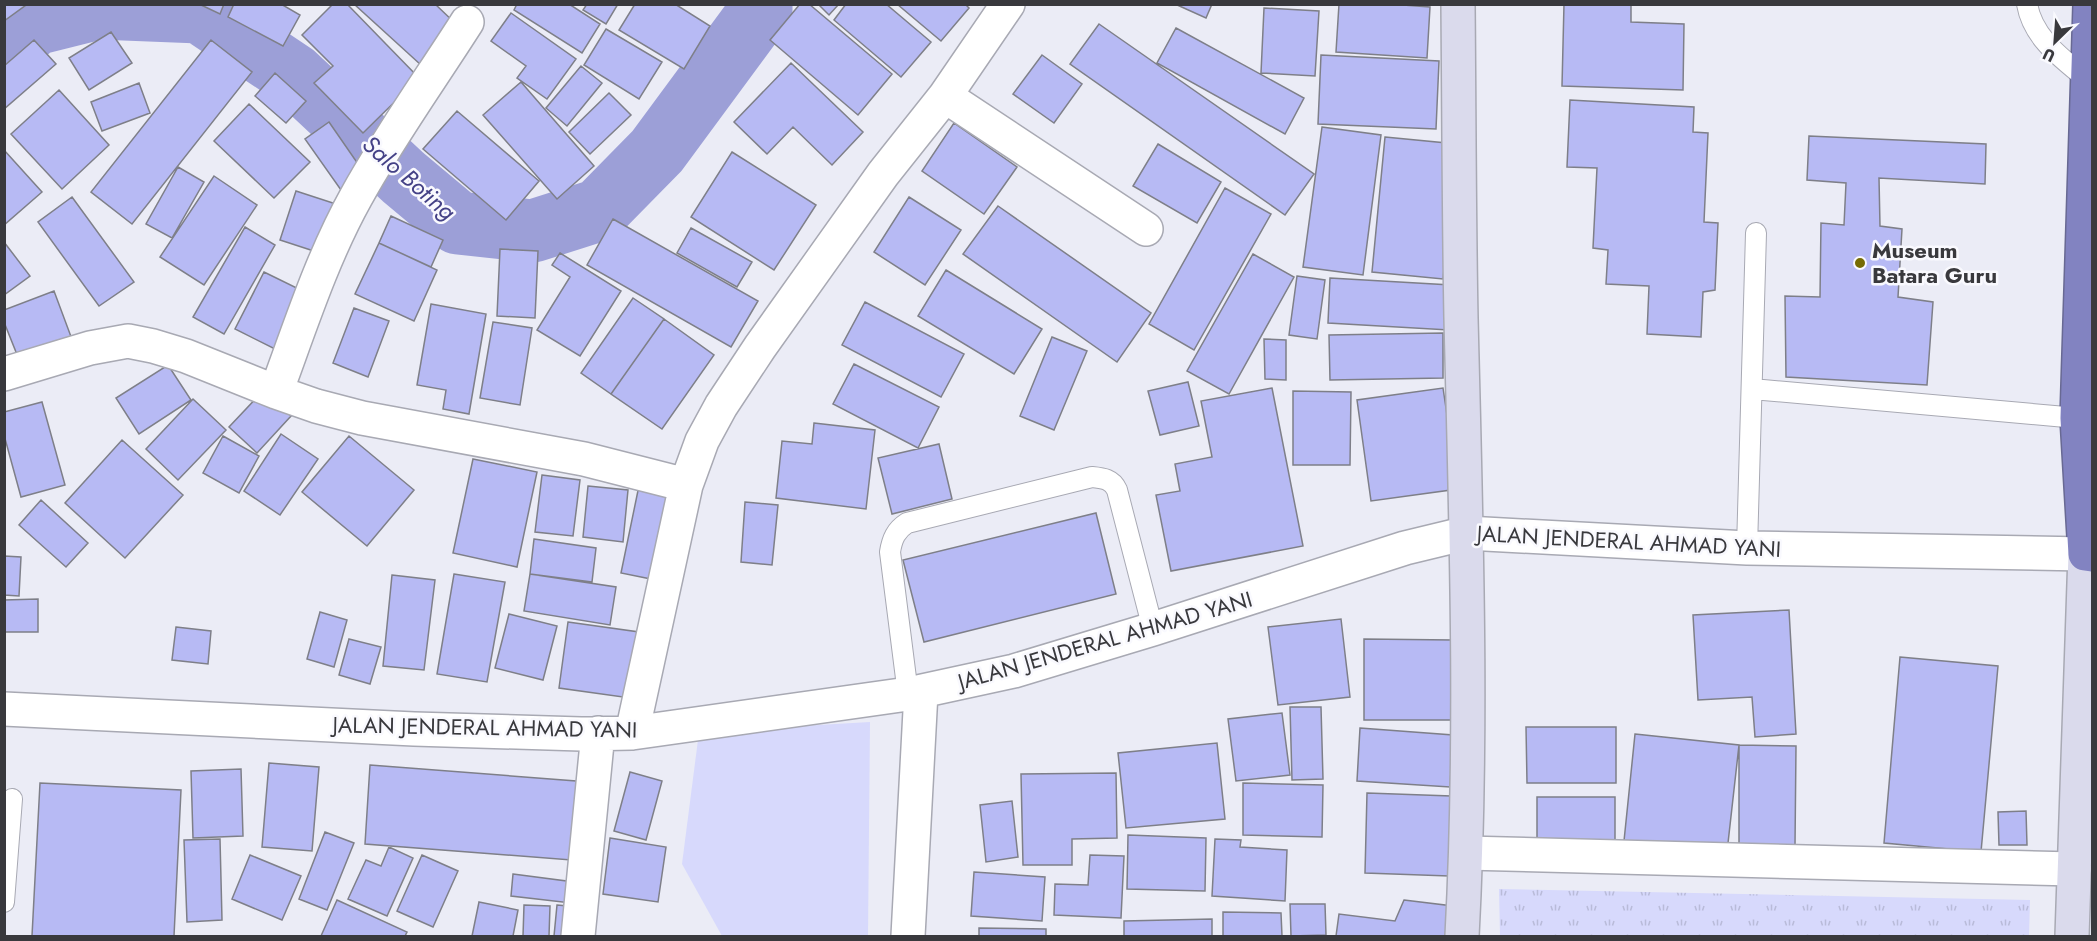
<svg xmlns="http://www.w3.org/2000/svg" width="2097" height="941" font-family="Jost,sans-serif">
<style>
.grass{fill:url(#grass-tufts)}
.green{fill:#d7d9fc}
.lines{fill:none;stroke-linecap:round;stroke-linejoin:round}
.river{stroke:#9c9fd7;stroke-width:63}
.building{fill:#b7baf4;stroke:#7e7f88;stroke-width:1.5}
.lane-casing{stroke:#a8a9b3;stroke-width:22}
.street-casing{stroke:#a8a9b3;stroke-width:36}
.secondary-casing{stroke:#a8a9b3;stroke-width:36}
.highway-casing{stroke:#686993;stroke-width:36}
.lane{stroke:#fff;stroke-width:20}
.street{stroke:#fff;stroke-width:33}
.secondary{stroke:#dadaec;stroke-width:33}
.highway{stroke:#8283c1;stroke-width:33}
.poi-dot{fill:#766b03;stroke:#f9f9fe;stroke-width:2}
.labels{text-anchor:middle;stroke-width:5;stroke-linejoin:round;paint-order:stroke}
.poi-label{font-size:22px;font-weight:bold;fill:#39393d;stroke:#f9f9fe;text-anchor:start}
.street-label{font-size:22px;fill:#39393d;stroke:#f9f9fe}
.water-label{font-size:24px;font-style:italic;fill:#444186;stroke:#f9f9fe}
</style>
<defs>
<pattern id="grass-tufts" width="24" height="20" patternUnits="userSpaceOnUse" patternTransform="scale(1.5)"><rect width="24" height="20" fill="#d7d9fc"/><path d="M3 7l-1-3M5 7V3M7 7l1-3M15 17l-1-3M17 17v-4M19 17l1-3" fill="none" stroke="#b9bbd9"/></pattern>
</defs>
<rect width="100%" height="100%" fill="#ebecf6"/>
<!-- grass -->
<path class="grass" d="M1499 889 2030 900 2029 936H1500Z"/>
<!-- green -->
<path class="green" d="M870 722 868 936H722L682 864 699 732Z"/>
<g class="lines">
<!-- river -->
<path class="river" d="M4 51 35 24 99 8 200 12 294 75 403 177 458 223 533 231 599 210 657 151 761 10V4"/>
</g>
<!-- building -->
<path class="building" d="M4 4H26V5L4 21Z
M199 4H224L220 14Z
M234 4H281L300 15 283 46 228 17Z
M333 4H347L419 78 363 133 314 83 333 66 302 35Z
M354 4H435L457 25 421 65Z
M517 4H569L600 24 582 53 514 10Z
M587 4H618L606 24 583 10Z
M635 4H675L710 26 684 69 619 30Z
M800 4H809L892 74 858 115 770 40Z
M818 4H839L829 15Z
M846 4H886L931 42 901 77 834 20Z
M897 4H965L969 8 941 41Z
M1175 4H1212L1206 18Z
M1339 4H1389L1430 7 1427 58 1336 52Z
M1564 4H1631V22L1684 24 1683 90 1562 86Z
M1264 8 1319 11 1315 76 1261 73Z
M511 13 576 59 547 99 517 78 526 66 491 41Z
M1099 24 1314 174 1285 215 1070 64Z
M1176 28 1304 98 1285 134 1157 63Z
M606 29 662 62 639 99 584 65Z
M111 32 132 63 89 90 69 58Z
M34 40 56 64 4 109V66Z
M211 40 252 72 132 224 91 192Z
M1042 55 1082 84 1054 123 1013 94Z
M1321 55 1439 61 1436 129 1318 124Z
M791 63 863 132 832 165 793 127 767 154 734 122Z
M581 66 602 83 567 126 546 108Z
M275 73 306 101 286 123 255 96Z
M521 82 594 166 557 199 483 115Z
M139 83 150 113 102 131 91 102Z
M59 90 109 145 62 189 11 134Z
M609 93 631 115 590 154 569 132Z
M1570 100 1694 107 1693 132 1708 133 1704 222 1718 223 1715 290 1703 292 1701 337 1647 334 1649 286 1606 284 1608 250 1593 248 1597 168 1567 167Z
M249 104 310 162 274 198 214 141Z
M457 111 539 181 506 220 423 149Z
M329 122 365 174 341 190 305 139Z
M954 123 1017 167 984 214 922 171Z
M1322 127 1381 135 1363 275 1303 267Z
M1809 136 1986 144 1985 184 1879 178 1880 226 1902 229 1898 297 1933 302 1927 385 1786 377 1785 296 1820 297 1821 223 1844 225 1846 183 1807 180Z
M1385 137 1457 144 1443 279 1372 272Z
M1158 144 1221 182 1197 223 1133 186Z
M4 150 42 192 4 225Z
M732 152 816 205 774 270 691 217Z
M178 167 204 182 172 238 146 224Z
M214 176 257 205 204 285 160 257Z
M1225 188 1271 214 1194 350 1149 324Z
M296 191 339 205 323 254 280 240Z
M72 197 134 282 99 306 38 222Z
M909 197 961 230 925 285 874 252Z
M998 206 1151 313 1117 362 963 254Z
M391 216 443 240 431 267 379 243Z
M613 219 758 301 731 347 587 265Z
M245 227 275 245 224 334 193 317Z
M691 228 752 262 737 287 677 253Z
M4 242 30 276 4 295Z
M379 243 437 270 414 321 355 294Z
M500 249 538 251 535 318 497 316Z
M560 253 621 291 580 356 537 330 570 277 552 265Z
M1253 254 1294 277 1229 394 1187 371Z
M946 270 1042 329 1014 374 918 316Z
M264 272 307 293 277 350 235 329Z
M1297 276 1325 280 1317 339 1289 335Z
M1330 278 1451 285 1449 330 1328 323Z
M54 291 73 342 20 362 4 322V310Z
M633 298 664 319 611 394 581 373Z
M865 302 964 354 941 397 842 345Z
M431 304 486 314 469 414 443 409 446 390 417 385Z
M354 308 389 321 368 377 333 363Z
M664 319 714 355 662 429 611 394Z
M493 322 532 328 520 405 480 398Z
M1443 333V378L1330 380 1329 335Z
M1052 337 1087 351 1054 430 1020 416Z
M1264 339 1286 340V380L1265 379Z
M854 364 939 407 918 448 833 404Z
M168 365 191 400 139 434 116 398Z
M1188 382 1199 426 1160 435 1148 391Z
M1272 388 1303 546 1171 571 1156 495 1180 491 1175 464 1212 457 1201 401Z
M1443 388 1458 489 1371 501 1357 400Z
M263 391 291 416 257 453 229 427Z
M1293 391 1351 392 1350 465H1293Z
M193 399 226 430 178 480 146 449Z
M42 402 65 485 21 497 4 435V412Z
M814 423 875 430 866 509 776 498 782 441 812 444Z
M281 434 318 459 280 515 244 491Z
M223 436 259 456 239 493 203 473Z
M349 436 414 490 367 546 302 492Z
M122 440 183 495 125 558 65 503Z
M939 444 952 499 892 514 878 458Z
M473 459 537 472 517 567 453 553Z
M542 475 580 480 573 536 535 532Z
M641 476 681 485 661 581 621 573Z
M588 486 628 490 623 542 583 537Z
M41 500 88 543 66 567 19 525Z
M745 502 778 505 772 565 741 562Z
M1096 513 1116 594 924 642 903 560Z
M534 539 596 548 592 582 530 574Z
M4 556 21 557 19 596 4 595Z
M454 574 505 582 487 682 437 674Z
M530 574 616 587 610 625 524 611Z
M392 575 435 580 424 670 383 666Z
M38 599V632H4V600Z
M1789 610 1796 734 1755 737 1752 697 1698 700 1693 615Z
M320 612 347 620 334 667 307 659Z
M509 614 557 626 543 680 495 668Z
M1341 619 1350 697 1278 705 1268 627Z
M568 622 639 632 630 698 559 688Z
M176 627 211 631 208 664 172 660Z
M349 639 381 647 370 684 339 675Z
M1364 639 1453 640V720H1364Z
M1900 657 1998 666 1981 852 1884 843Z
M1290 707H1321L1323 779 1292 780Z
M1282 713 1290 775 1236 781 1228 719Z
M1526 727H1616V783H1527Z
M1360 728 1453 735 1450 787 1357 781Z
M1635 734 1739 745 1727 852 1624 841Z
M1217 743 1225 819 1126 828 1118 753Z
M1739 745 1796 746 1795 846H1739Z
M269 763 319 767 312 851 262 847Z
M370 765 589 782 584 861 365 844Z
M241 769 243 836 193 838 191 771Z
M630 772 662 781 646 840 614 831Z
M1116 773 1117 838 1072 839V865H1023L1021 774Z
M40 783 181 790 174 936H32Z
M1243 783 1323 785 1322 837 1243 835Z
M1367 793 1451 796 1449 876 1365 873Z
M1537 797H1615V841H1537Z
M1012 801 1018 857 986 862 980 805Z
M2026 811 2027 845H1999L1998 812Z
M325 832 354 843 327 910 299 899Z
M1128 835 1206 838 1205 891 1127 889Z
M610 838 666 847 658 902 603 894Z
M220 839 222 920 187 922 184 840Z
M1215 839 1241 840 1240 847 1287 850 1285 901 1212 896Z
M389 847 413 858 387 916 348 899 366 860 381 866Z
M250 855 301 876 282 920 232 899Z
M422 855 458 871 433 927 397 911Z
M1090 855 1124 856 1121 918 1054 915 1055 884 1088 885Z
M974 872 1045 877 1042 921 971 916Z
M513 874 574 882 571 903 511 896Z
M337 900 407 932 405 936H321Z
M1404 900 1453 906 1450 936H1336L1339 914 1395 921Z
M479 902 518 910 513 936H472Z
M1290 904H1325L1326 935 1291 936Z
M524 905 550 906 549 936H523Z
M557 905 578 907 576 936H554Z
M1223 912 1281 913 1282 936H1223Z
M1212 919V936H1124V921Z
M979 928 1046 929V936H979Z"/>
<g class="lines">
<defs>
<path id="lane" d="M2027 4C2033 39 2063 59 2088 80
M1752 389 2077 418
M1747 548 1756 233
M908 694 890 552C892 539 896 530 907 523L1092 477C1103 478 1112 479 1117 490L1153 629
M4 902 12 799"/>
<path id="street" d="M945 96 1146 229
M4 374 90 348 128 341 153 346 186 356 276 392 316 406 362 418 584 459 686 485
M276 392C300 327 322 258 356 197 389 137 430 80 467 22
M4 709 414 729 581 734 632 733 908 694 1014 671 1153 629 1405 548 1467 533 1747 548 2085 554
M632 733 686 485 702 441 721 406 760 347 883 174 945 96 1008 4
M1466 853 2074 869
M578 936 598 733
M908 936 921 692"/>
<path id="secondary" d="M1458 4C1459 109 1459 214 1461 318 1466 524 1473 731 1462 936
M2072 936 2085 554"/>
<path id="highway" d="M2090 4 2077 418 2085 554 2092 555"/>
</defs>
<!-- lane casing -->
<use href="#lane" class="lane-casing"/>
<!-- street casing -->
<use href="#street" class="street-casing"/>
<!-- secondary casing -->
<use href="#secondary" class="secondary-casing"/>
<!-- highway casing -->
<use href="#highway" class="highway-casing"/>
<!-- lane -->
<use href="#lane" class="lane"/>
<!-- street -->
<use href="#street" class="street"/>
<!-- secondary -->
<use href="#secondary" class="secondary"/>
<!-- highway -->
<use href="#highway" class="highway"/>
</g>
<!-- markers -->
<circle class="poi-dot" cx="1860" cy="263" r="6"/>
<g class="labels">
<!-- poi labels -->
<g class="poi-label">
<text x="1872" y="258">Museum<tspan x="1872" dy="25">Batara Guru</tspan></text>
</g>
<!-- street labels -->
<g class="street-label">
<text transform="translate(1629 541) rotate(3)" y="8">JALAN JENDERAL AHMAD YANI</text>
<text transform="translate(1105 640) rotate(-16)" y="8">JALAN JENDERAL AHMAD YANI</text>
<text transform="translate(485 727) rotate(1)" y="8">JALAN JENDERAL AHMAD YANI</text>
</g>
<!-- water labels -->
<g class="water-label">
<text transform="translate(409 178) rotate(41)" y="8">Salo Boting</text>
</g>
</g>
<!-- border -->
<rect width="2097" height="941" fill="none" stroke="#39393d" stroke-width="12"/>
<!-- north arrow -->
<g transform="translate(2055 42) rotate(205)" stroke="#f9f9fe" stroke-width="4.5" paint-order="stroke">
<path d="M0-4.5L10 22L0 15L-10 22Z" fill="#39393d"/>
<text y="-9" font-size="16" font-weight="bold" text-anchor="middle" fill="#39393d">U</text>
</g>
</svg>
